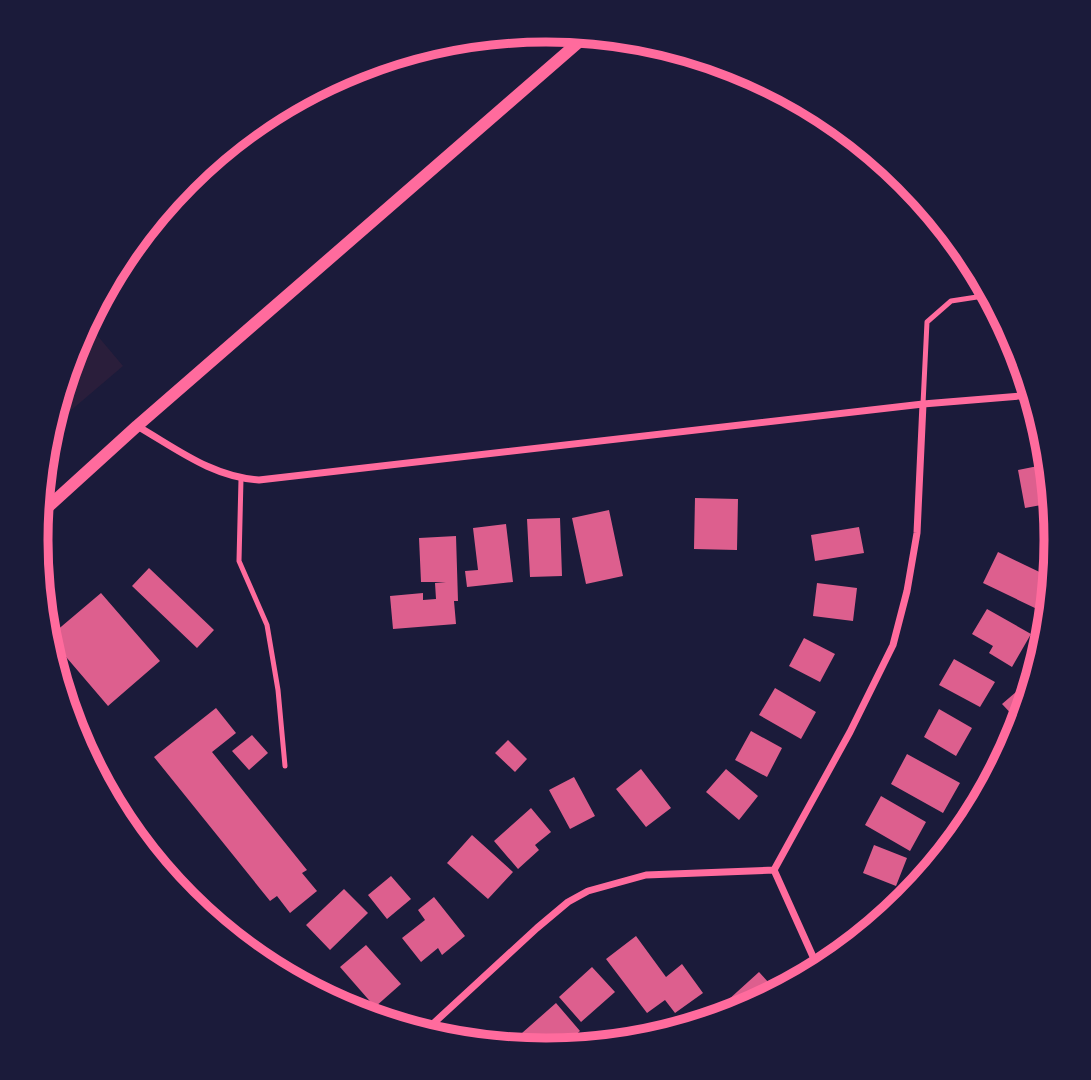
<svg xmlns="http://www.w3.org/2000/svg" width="1091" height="1080" font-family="'Alegreya Sans',sans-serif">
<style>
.green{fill:#2a1e3b}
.building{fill:#dd5f8e}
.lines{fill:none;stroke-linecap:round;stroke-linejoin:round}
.service{stroke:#ff6b9d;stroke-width:5}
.minor{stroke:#ff6b9d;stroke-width:7}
.tertiary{stroke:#ff6b9d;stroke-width:12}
.rim{fill:none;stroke:#ff6b9d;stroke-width:9}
</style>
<rect width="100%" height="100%" fill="#1b1b3a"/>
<!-- green -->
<path class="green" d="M86 322 123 366 49 429 74 344Z
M661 1022 670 1033 645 1041 612 1044 624 1031Z"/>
<!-- building -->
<path class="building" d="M1048 464 1052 503 1025 508 1018 470Z
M695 498 738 499 737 550 694 549Z
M609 510 623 576 586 584 572 518Z
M560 518 562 576 530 577 527 519Z
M506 524 513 582 467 587 465 571 478 570 473 528Z
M859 527 864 553 815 561 811 535Z
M456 536 458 601H454L456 624 393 629 390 596 423 593V600L436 599 435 583 446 582H421L419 538Z
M998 552 1052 578 1037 609 983 583Z
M149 568 214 630 197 648 132 586Z
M817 583 857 588 853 621 813 616Z
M101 593 160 661 108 706 49 637Z
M987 609 1031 634 1012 667 989 653 993 646 972 634Z
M804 638 835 654 820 682 789 666Z
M1035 653 1041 657 1032 685 1021 679Z
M954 659 995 682 980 707 939 685Z
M775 688 816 712 801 739 759 715Z
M1016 692 1027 703 1023 717 1018 721 1002 704Z
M216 708 236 733 212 752 307 870 302 873 317 891 290 913 277 896 270 901 154 757Z
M939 709 972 728 956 756 924 737Z
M751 731 782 748 767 777 735 760Z
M252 735 268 753 249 770 232 751Z
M508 740 527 759 515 772 495 753Z
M907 754 960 783 943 813 891 784Z
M641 769 671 808 646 827 616 789Z
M726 769 758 796 739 820 706 792Z
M574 777 595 816 570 829 549 790Z
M881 796 926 822 910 851 865 825Z
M531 808 551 832 535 845 539 850 518 869 494 841Z
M472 835 513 872 488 899 447 863Z
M874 845 907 858 896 886 863 873Z
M391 876 411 899 387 919 368 895Z
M912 886 914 891 906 901 879 923 876 914 895 907 890 895Z
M344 889 368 913 330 950 306 925Z
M434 897 465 936 442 955 438 948 421 962 402 938 425 920 418 910Z
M636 936 666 977 682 964 703 993 675 1013 665 1000 647 1013 606 959Z
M366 945 401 984 375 1007 340 967Z
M592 967 615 992 581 1022 559 997Z
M759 972 777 992 737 1013 727 1001Z
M556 1003 580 1031 559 1049H536L522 1033Z
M518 1038 527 1048 509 1047Z"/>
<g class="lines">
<!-- service -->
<path class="service" d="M923 404 927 322 951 301 990 295
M241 479 239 561 267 625 278 690 285 766"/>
<!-- minor -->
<path class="minor" d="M137 426C177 449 212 477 259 480L923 404 1032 395
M121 823 190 905
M774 870 850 732 893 645 907 591 917 533 923 404
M774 870 819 970
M423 1033 537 928 568 902 588 891 646 875 774 870"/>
<!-- tertiary -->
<path class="tertiary" d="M38 516 137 426 588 34"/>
</g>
<!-- crop -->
<path d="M0 0H1091V1080H0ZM48 540a498 498 0 1 1 996 0a498 498 0 1 1-996 0Z" fill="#1b1b3a" fill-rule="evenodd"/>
<path class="rim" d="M48 540a498 498 0 1 1 996 0a498 498 0 1 1-996 0Z"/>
</svg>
